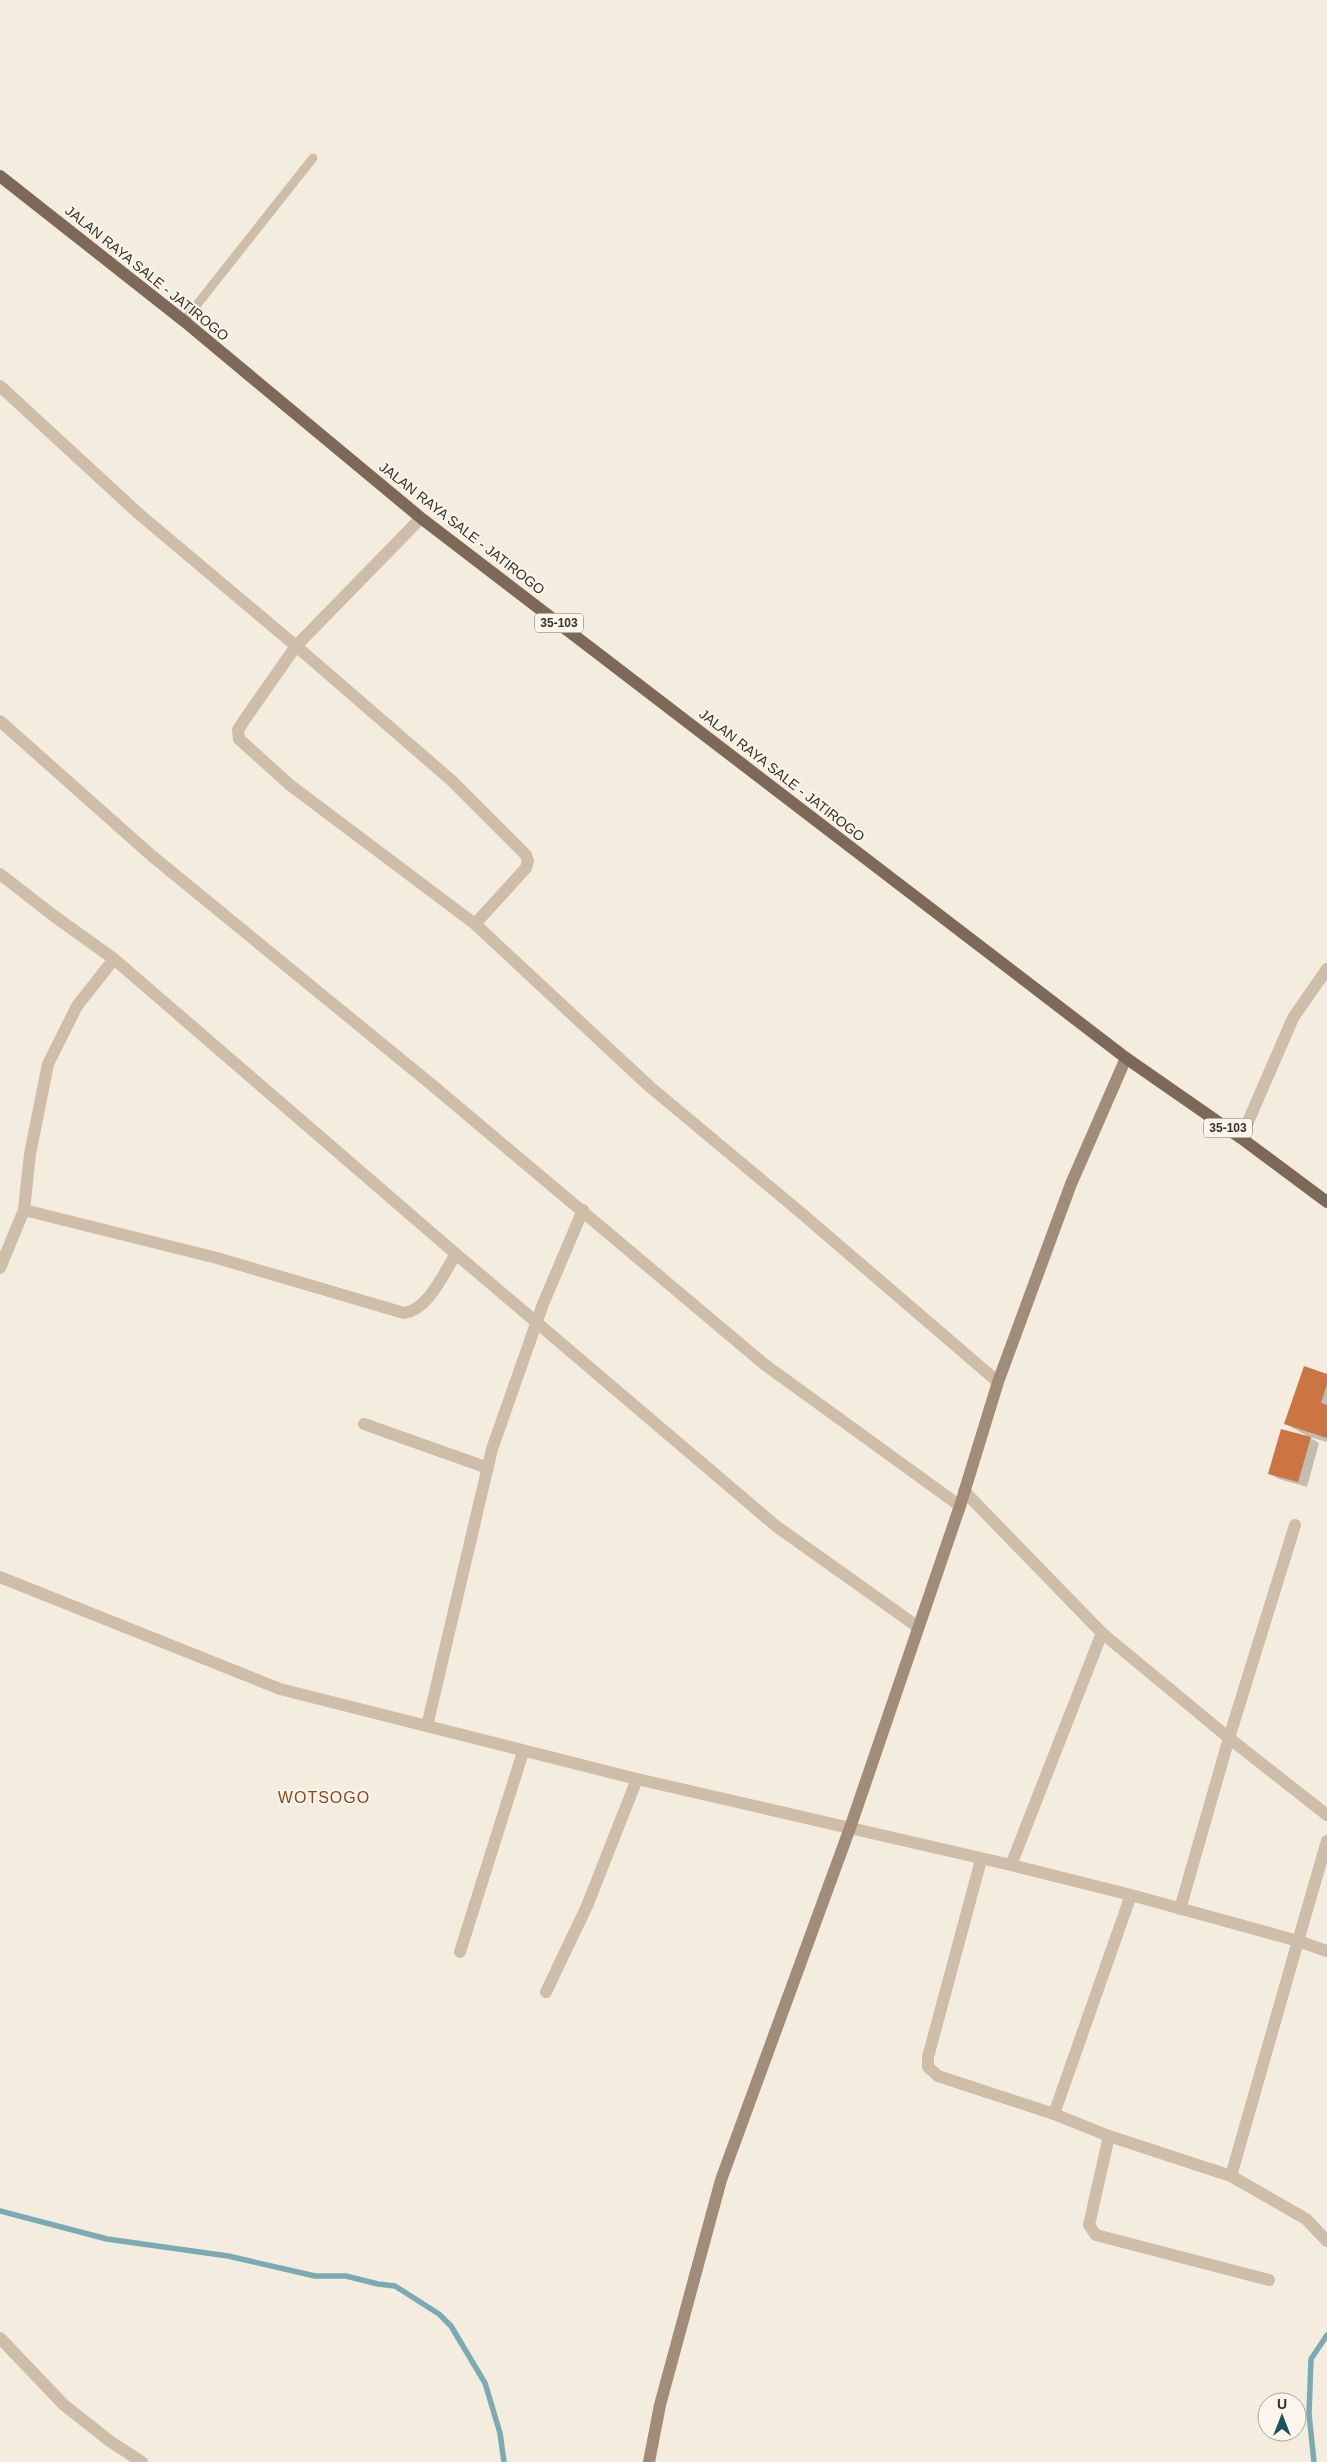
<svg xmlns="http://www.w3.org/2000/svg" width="1327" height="2462" font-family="Helvetica,sans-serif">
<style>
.shadow{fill:#0003}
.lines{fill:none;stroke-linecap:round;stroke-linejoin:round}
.stream{stroke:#7baab2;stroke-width:5.5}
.building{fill:#cb7444}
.lane{stroke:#cdbda9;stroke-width:9}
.street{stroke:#cdbda9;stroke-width:12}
.secondary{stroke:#a18c7a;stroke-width:12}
.primary{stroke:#7c695a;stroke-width:12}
.labels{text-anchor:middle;stroke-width:4;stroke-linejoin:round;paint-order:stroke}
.shield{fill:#fbf5eb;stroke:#746b63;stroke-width:1}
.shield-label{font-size:12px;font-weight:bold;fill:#3a3029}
.street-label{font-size:14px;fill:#3a3029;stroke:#fbf5eb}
.quarter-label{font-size:16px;letter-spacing:1px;fill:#8d451e;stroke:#fbf5eb}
</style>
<rect width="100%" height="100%" fill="#f4ecde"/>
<!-- shadow -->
<path class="shadow" d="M1327 1376V1442L1309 1437 1319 1443 1307 1487 1279 1479 1270 1474 1307 1436 1286 1424Z"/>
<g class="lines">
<!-- stream -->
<path class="stream" d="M0 2211 107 2239 228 2256 315 2276H346L378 2284 395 2286 439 2314 451 2326 485 2383 500 2433 504 2462
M1314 2462 1309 2414 1311 2359 1327 2335"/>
</g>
<!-- building -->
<path class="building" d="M1304 1366 1327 1374V1384L1321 1403 1327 1405V1438L1284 1424Z
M1281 1429 1311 1437 1298 1482 1268 1474Z"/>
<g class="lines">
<!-- lane -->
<path class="lane" d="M184 321 313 158"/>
<!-- street -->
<path class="street" d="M0 386 139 514 296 646 451 780 526 855 528 861 526 868 475 924
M421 518 296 646 243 722 238 730 239 739 290 785 475 924 649 1086 800 1212 998 1382
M0 721 152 856 432 1085 764 1364 960 1506
M0 874 54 916 114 959 456 1254 776 1526 918 1627
M1241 1138 1293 1018 1327 969
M24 1210 217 1258 404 1313C429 1309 443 1274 456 1254
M0 1268 24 1210 30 1154 48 1064 77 1006 114 959
M364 1424 488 1468
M964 1491 1102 1633 1229 1738 1327 1815
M0 1577 280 1689 637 1779 1011 1865 1131 1895 1298 1941 1327 1841
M427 1726 492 1449 543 1304 583 1210
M981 1860 928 2057V2067L938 2076 1054 2114 1109 2136 1231 2176 1306 2219 1327 2241
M1011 1865 1102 1633
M1180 1909 1229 1738 1295 1525
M460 1952 523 1752
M546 1992 587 1906 637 1779
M1054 2114 1131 1895
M1109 2136 1089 2225 1096 2235 1269 2280
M1231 2176 1298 1941 1327 1951
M0 2338 64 2405 111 2442 142 2462"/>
<!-- secondary -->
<path class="secondary" d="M649 2462 660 2405 721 2180 850 1828 960 1506 998 1382 1071 1184 1126 1058"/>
<!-- primary -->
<path class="primary" d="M0 176 184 321 421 518 1126 1058 1241 1138 1327 1202"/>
</g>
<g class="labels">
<!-- shield labels -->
<g class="shield">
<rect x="535" y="613.5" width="48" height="19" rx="4"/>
<rect x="1204" y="1118.5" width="48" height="19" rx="4"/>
</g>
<g class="shield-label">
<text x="559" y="627">35-103</text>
<text x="1228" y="1132">35-103</text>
</g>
<!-- street labels -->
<g class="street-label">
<text transform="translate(147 273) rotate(39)" y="5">JALAN RAYA SALE - JATIROGO</text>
<text transform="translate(462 528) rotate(38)" y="5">JALAN RAYA SALE - JATIROGO</text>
<text transform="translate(782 775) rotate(38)" y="5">JALAN RAYA SALE - JATIROGO</text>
</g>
<!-- quarter labels -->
<g class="quarter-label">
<text x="324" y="1803">WOTSOGO</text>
</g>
</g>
<!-- north arrow -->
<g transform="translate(1282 2417)"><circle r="24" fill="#fbf5eb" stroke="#aea69d"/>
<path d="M0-4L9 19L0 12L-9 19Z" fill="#1c525e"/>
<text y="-8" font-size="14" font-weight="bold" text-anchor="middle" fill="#3a3029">U</text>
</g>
</svg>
